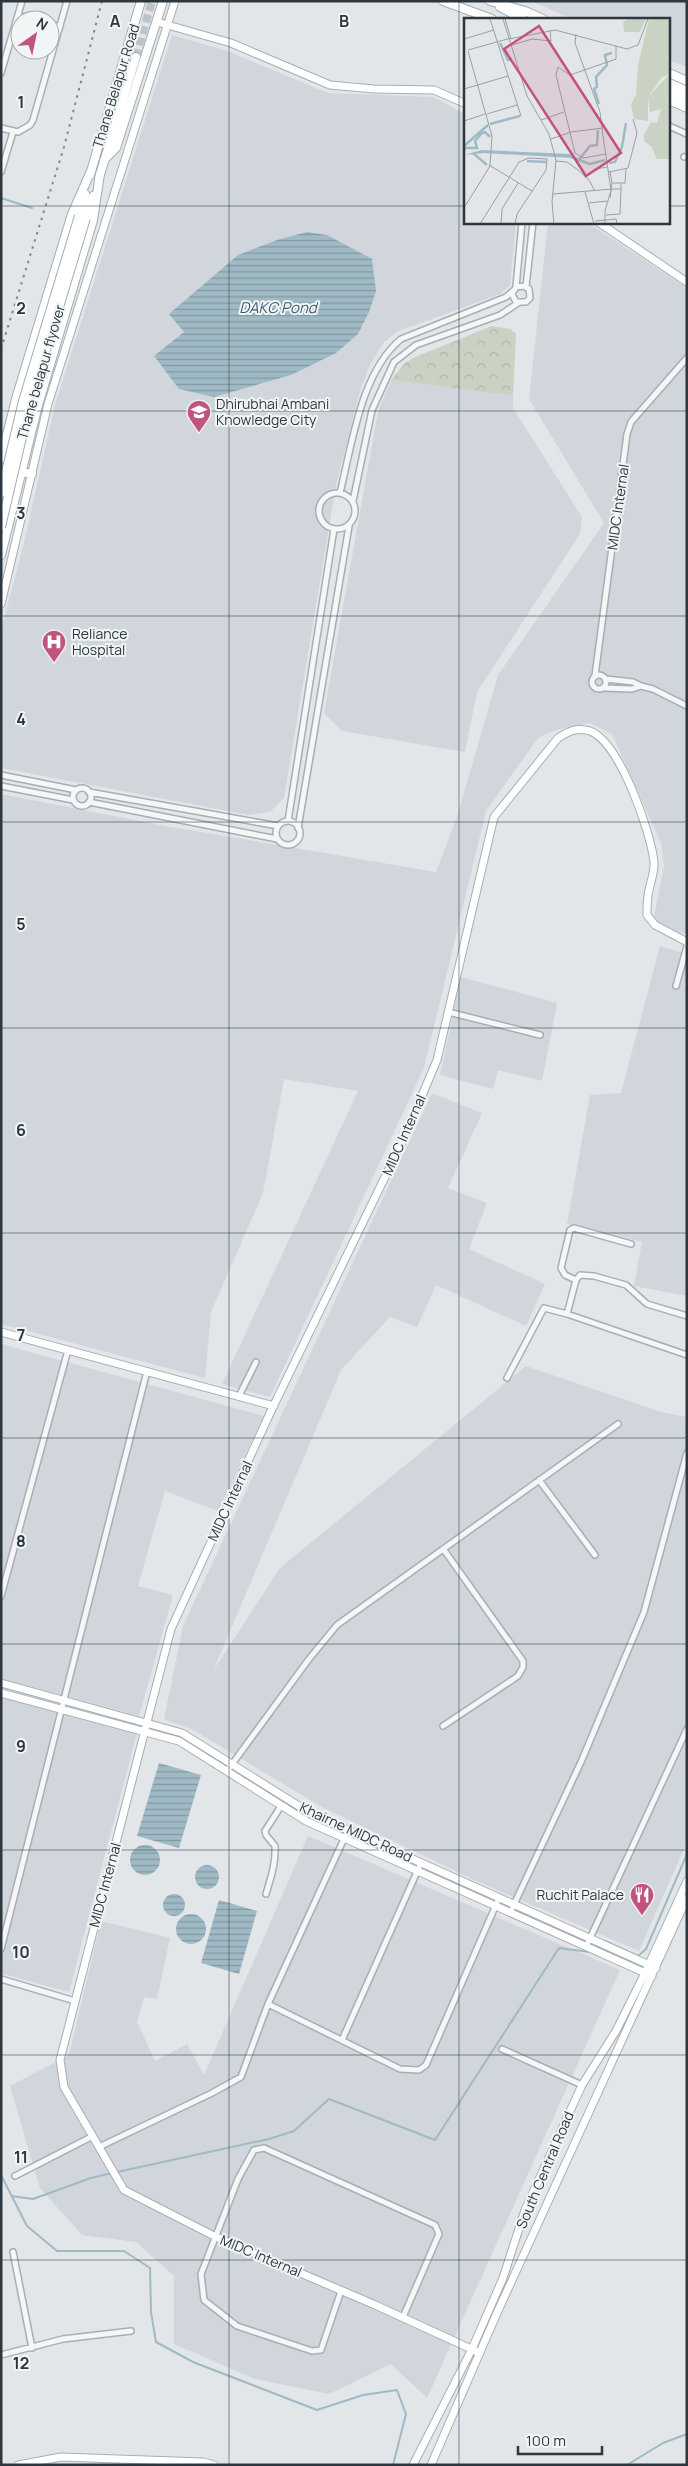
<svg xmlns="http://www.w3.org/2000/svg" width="688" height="2466" font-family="Manrope,sans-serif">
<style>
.built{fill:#d0d6db}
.forest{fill:url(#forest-crowns)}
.water{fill:url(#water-rules)}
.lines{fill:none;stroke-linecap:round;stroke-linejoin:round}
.stream{stroke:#a0bac5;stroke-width:2}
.primary-tunnel{stroke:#bec3c7;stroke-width:8;stroke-dasharray:8 4;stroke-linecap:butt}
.street-casing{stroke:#a8aeb3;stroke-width:8}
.secondary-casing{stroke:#a8aeb3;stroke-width:9}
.primary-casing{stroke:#a2adb3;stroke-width:10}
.street{stroke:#f4f6f7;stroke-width:5}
.secondary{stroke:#fff;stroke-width:7}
.primary{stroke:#fff;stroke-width:8}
.rail{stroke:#7d8991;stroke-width:2;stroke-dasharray:2.5 5;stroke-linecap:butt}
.primary-bridge-casing{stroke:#a2adb3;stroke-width:10;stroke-linecap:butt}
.primary-bridge{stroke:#fff;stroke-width:8}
.grid{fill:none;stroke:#2c373f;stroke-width:1;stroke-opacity:0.55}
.labels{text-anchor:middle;stroke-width:4;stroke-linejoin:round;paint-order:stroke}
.street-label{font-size:14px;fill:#2c373f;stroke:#f1f5f6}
.poi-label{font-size:14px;fill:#2c373f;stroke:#f1f5f6;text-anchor:start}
.water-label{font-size:15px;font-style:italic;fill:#395d6f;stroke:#f1f5f6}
.inset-river{fill:none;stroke:#a0bac5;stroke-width:2.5}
.inset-road{fill:none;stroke:#99a0a5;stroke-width:1}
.view{fill:#c2537c;fill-opacity:0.15;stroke:#c2537c;stroke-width:2.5}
.inset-edge{fill:none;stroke:#2c373f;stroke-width:2.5}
.grid-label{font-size:16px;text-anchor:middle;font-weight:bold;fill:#2c373f;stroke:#f1f5f6;stroke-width:4;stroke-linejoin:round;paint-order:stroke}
</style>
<defs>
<pattern id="forest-crowns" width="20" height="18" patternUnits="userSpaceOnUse" patternTransform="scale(1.25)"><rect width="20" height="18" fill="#cad2c4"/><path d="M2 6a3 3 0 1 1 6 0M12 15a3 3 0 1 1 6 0" fill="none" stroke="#aeb5a9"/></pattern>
<pattern id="water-rules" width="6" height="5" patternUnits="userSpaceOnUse" patternTransform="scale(1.25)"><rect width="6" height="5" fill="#a0bac5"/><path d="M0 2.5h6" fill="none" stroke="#8398a1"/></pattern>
</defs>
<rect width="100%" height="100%" fill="#e2e6e9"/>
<!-- built -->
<path class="built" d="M531 1H687V67L669 60V19H572Z
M172 35 227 51 328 93 433 97 465 114 466 222 516 223 510 285 500 294 399 331 384 342 370 365 360 391 336 485 284 798 270 812 249 815 1 768V630L24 543 55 405Z
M548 223H588L687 288V934L664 929 654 917 664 866 661 843 612 734 590 723 556 730 538 738 486 811 424 1068 270 1397 222 1384 358 1091 284 1079 263 1193 211 1312 205 1378 1 1324V794L160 825 436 872 457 817 498 675 604 523 529 399Z
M391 380 513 396V408L582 517 580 534 477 692 465 752 342 731 324 713 378 412Z
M660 946 687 954V1296L634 1286 642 1242 567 1224 590 1095 621 1093Z
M461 977 557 1003 542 1081 498 1070 493 1089 440 1075Z
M432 1093 482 1113 448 1188 487 1203 469 1249 545 1284 526 1326 436 1285 417 1327 390 1317 341 1370 213 1671 280 1568 526 1366 661 1412 687 1417V1842L639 1951 474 1880 322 1807 193 1730 164 1719 183 1626Z
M1 1344 264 1416 218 1511 165 1491 138 1586 173 1595 139 1716 1 1678Z
M1 1695 137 1733 69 1992 3 1974 1 1980Z
M308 1836 620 1970 427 2398 391 2364 329 2394 255 2379 174 2344V2276L136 2242 82 2235 40 2188 10 2086 69 2055 101 1921 170 1938 157 1999 144 1997 137 2022 155 2061 187 2044 204 2075Z"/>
<!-- forest -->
<path class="forest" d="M492 326 510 329 516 334 513 396 391 380 405 363 415 357Z"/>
<!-- water -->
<path class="water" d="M307 232 327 235 372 259 376 291 369 312 358 334 336 353 291 375 214 397 179 389 154 356 184 332 169 314 238 255 277 240Z
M159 1763 201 1775 179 1848 137 1836Z
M130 1860a15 15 0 1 1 30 0a15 15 0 1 1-30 0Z
M195 1877a12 12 0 1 1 24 0a12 12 0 1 1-24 0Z
M163 1905a11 11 0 1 1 22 0a11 11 0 1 1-22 0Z
M219 1900 257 1911 239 1974 201 1963Z
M176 1929a15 15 0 1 1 30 0a15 15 0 1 1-30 0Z"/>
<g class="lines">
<!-- stream -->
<path class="stream" d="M1 198 32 208
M605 1941 638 1956 646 1949 687 1854
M117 2172 269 2139 294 2131 329 2099 435 2140 559 1948 590 1952
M1 2175 27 2226 57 2251H124L150 2268 151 2312 156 2342 193 2362 317 2410 363 2395 397 2390 406 2414 393 2465
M12 2196 33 2199 91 2178 112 2173
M627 2465 663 2443 687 2434"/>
<!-- primary-tunnel -->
<path class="primary-tunnel" d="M136 57 152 1"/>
<defs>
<path id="street" d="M18 15 37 20
M50 24 60 27
M1 73 22 1
M669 126 687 134
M1 128 18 132 30 125 33 120 67 1
M684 157 687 156
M1 172 13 132
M516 287 524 286 529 289 530 298 526 302H516L512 294 516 287 522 222
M526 287 533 222
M319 511a18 18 0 1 1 36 0a18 18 0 1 1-36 0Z
M340 493C352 444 361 372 401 339L506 297 513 291
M353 501 372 410 394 362 416 345 500 315 518 303
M592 682a7 7 0 1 1 14 0a7 7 0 1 1-14 0Z
M595 676 627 434 631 422 687 358
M606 679 633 682 641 686
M604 688 632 689 641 686 653 689 687 706
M1 775 76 790
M1 786 73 800
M73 797a9 9 0 1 1 18 0a9 9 0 1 1-18 0Z
M89 792 278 826
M89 802 277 839
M288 821 334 529
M276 833a12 12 0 1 1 24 0a12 12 0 1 1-24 0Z
M298 828 349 526
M676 986 687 946
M448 1012 540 1035
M576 1280 565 1275 561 1268 570 1230 574 1228 631 1244
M567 1314 687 1355
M507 1378 544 1308 567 1314 576 1280 580 1275 594 1276 626 1285 647 1304 687 1316
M239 1396 256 1362
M539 1480 595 1555
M1 1596 68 1350
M443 1726 518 1676 523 1667V1661L444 1550
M227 1771 309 1659 337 1625 618 1424
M266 1894C271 1877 276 1863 275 1846L266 1835 265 1831 281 1806
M510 1913 581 1762 644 1612 687 1453
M586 1947 687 1729
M1 1949 147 1371
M1 1979 75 2001
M268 2004 400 2069 419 2070 426 2065 499 1898
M342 2040 421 1863
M502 2049 582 2085
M99 2147 212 2093 241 2077 268 2004 348 1830
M15 2176 93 2136
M13 2252 32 2348
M341 2291 321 2350 312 2351 237 2326 204 2300 201 2274 238 2179 254 2150 264 2148 435 2225 439 2234 403 2317
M1 2355 63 2339 131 2331"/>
<path id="secondary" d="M157 22 231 43 330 85 374 89 434 90 466 104
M598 222 687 282
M1 604 48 404 175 1
M1 1332 274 1406
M1 1683 182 1733 310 1813 656 1968
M1 1693 179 1741 306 1821 652 1976
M480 2353 373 2304 216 2237 124 2190 64 2087 60 2060 171 1629 271 1411 404 1138 437 1060 494 817 558 738C569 731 577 727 590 731 620 742 651 833 654 862 655 873 649 885 648 896 647 902 647 909 647 915L655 925 687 942
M18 2465 61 2457 203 2462 214 2465
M413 2465 472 2349 503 2278 525 2210 582 2085 616 2031 645 1973 687 1881
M431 2465 497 2313 687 1898"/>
<path id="primary" d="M443 1 492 19
M490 1 525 11 543 19
M500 7 523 19
M669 73 687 81
M669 83 687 91
M669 91 687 99
M669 100 687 108
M104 160 116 148 163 1
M90 175 141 1
M99 178 136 57
M79 216 85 194
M86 218 93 196
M1 459 16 399 72 214 91 171
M1 468 32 474
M1 555 38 405 93 220 100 174"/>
</defs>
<!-- street casing -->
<use href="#street" class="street-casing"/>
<!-- secondary casing -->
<use href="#secondary" class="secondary-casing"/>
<!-- primary casing -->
<use href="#primary" class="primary-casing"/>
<!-- street -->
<use href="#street" class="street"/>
<!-- secondary -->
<use href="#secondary" class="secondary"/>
<!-- primary -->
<use href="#primary" class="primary"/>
<!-- rail -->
<path class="rail" d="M1 349 64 147 102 1"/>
<defs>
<path id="primary-bridge" d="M1 493 23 401 79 216
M1 527 30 403 86 218"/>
</defs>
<!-- primary-bridge casing -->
<use href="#primary-bridge" class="primary-bridge-casing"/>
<!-- primary-bridge -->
<use href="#primary-bridge" class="primary-bridge"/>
</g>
<!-- grid -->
<path class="grid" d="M229 1V2465M459 1V2465M1 206H466M669 206H687M1 411H687M1 616H687M1 822H687M1 1028H687M1 1233H687M1 1438H687M1 1644H687M1 1850H687M1 2055H687M1 2260H687"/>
<!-- icons -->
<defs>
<symbol id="university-pin" viewBox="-11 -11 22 30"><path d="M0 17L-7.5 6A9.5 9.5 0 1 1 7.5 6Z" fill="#c2537c" stroke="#f1f5f6"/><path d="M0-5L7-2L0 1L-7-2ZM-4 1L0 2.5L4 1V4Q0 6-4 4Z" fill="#fff"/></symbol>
<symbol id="hospital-pin" viewBox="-11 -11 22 30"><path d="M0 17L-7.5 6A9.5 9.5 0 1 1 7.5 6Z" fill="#c2537c" stroke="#f1f5f6"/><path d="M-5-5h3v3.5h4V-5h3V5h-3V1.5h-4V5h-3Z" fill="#fff"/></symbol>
<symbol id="restaurant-pin" viewBox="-11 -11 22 30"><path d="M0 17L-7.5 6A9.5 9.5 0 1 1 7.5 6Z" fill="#c2537c" stroke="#f1f5f6"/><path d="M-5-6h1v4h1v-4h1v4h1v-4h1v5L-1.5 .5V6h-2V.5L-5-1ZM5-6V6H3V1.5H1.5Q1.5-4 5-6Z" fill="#fff"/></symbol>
</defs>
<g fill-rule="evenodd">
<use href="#university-pin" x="185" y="398" width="28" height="38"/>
<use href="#hospital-pin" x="40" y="628" width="28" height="38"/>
<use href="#restaurant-pin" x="628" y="1881" width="28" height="38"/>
</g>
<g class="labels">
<!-- street labels -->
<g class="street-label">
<text transform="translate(116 86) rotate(-73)" y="5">Thane Belapur Road</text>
<text transform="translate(41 372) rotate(-74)" y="5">Thane belapur flyover</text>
<text transform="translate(618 507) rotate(-82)" y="5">MIDC Internal</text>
<text transform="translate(404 1135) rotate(-66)" y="5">MIDC Internal</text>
<text transform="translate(230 1501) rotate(-65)" y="5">MIDC Internal</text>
<text transform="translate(356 1832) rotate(25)" y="5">Khairne MIDC Road</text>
<text transform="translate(105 1885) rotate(-75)" y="5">MIDC Internal</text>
<text transform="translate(545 2170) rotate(-67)" y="5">South Central Road</text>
<text transform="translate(261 2256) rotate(23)" y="5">MIDC Internal</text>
</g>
<!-- poi labels -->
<g class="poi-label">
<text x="216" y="409">Dhirubhai Ambani<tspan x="216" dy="16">Knowledge City</tspan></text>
<text x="72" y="639">Reliance<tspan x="72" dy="16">Hospital</tspan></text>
<text x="624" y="1900" text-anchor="end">Ruchit Palace</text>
</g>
<!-- water labels -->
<g class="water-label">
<text x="278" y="313">DAKC Pond</text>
</g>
</g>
<!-- overview -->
<g transform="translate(464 18)">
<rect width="206" height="206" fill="#e2e6e9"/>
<path d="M164 1H182L176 14H160L159 4ZM206 56V141H193L187 128 180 123V117L187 104 193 105 197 91 186 94 184 79Z" fill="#cad2c4"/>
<path d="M185 1H206V56L198 59 184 79V103L170 101 167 86 172 77 174 47Z" fill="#cad2c4"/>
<path d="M18 132 106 136 109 140 20 135 0 137Z" fill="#a0bac5"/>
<path class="inset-river" d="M36 25 44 42 48 41M135 86 130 71 133 69 132 59 143 47 141 37 148 35M26 106 56 98M0 128 24 107M0 130H13L11 123 17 116 21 114 26 119M9 135 23 147M107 139 126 146 141 142M63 143 82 144M113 144 126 128 133 127 134 112M145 145 151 144 158 129 162 105"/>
<path class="inset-road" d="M26 1 57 98M39 1 63 78 85 116 92 142 88 184 90 206M41 1 47 21M112 16 111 25 136 94 138 111 147 172 141 193V206M0 21 30 12M45 21 91 12 163 31 174 27 184 1M48 27 68 21 87 23 86 12M4 32 47 20M0 71 44 58M23 96 53 87M77 102 100 94M0 103 21 96M87 121 107 114 139 110M142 136 119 140 111 135 92 57 94 49 106 57 152 41V28M92 143 103 144 114 152 125 162 131 173M25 147 68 173M146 153 148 165H157V171H148M145 154 164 150 173 115 169 101M121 158 132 151 143 149M157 165H161L162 151M121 174 130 206M89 176 148 171M146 180 148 165M125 185 143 183M0 190 26 148 28 118 4 33M142 197 156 196 157 171M131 203 152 201 153 206M16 206 55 144 65 140 83 141 82 152 53 196 51 206M37 206 38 191 54 165"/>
<path class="view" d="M75 8 157 135 122 158 40 31Z"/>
<rect width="206" height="206" class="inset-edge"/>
</g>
<g class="grid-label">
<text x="115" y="27">A</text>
<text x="344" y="27">B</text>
<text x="21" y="108">1</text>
<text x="21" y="314">2</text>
<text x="21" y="519">3</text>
<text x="21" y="725">4</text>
<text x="21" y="930">5</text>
<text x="21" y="1136">6</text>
<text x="21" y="1341">7</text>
<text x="21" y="1547">8</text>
<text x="21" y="1752">9</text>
<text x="21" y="1958">10</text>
<text x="21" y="2163">11</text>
<text x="21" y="2369">12</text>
</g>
<!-- border -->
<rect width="688" height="2466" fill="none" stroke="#2c373f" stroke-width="5"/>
<!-- north arrow -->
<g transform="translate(35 35) rotate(33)"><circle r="24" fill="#f1f5f6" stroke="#a2a9ad"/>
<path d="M0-4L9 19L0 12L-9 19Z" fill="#c2537c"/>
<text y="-8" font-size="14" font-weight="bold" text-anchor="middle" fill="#2c373f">N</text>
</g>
<!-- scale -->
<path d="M518 2446v8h84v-8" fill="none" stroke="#2c373f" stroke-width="2.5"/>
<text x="526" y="2446" font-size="15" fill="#2c373f" stroke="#f1f5f6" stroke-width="4" paint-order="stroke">100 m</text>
</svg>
